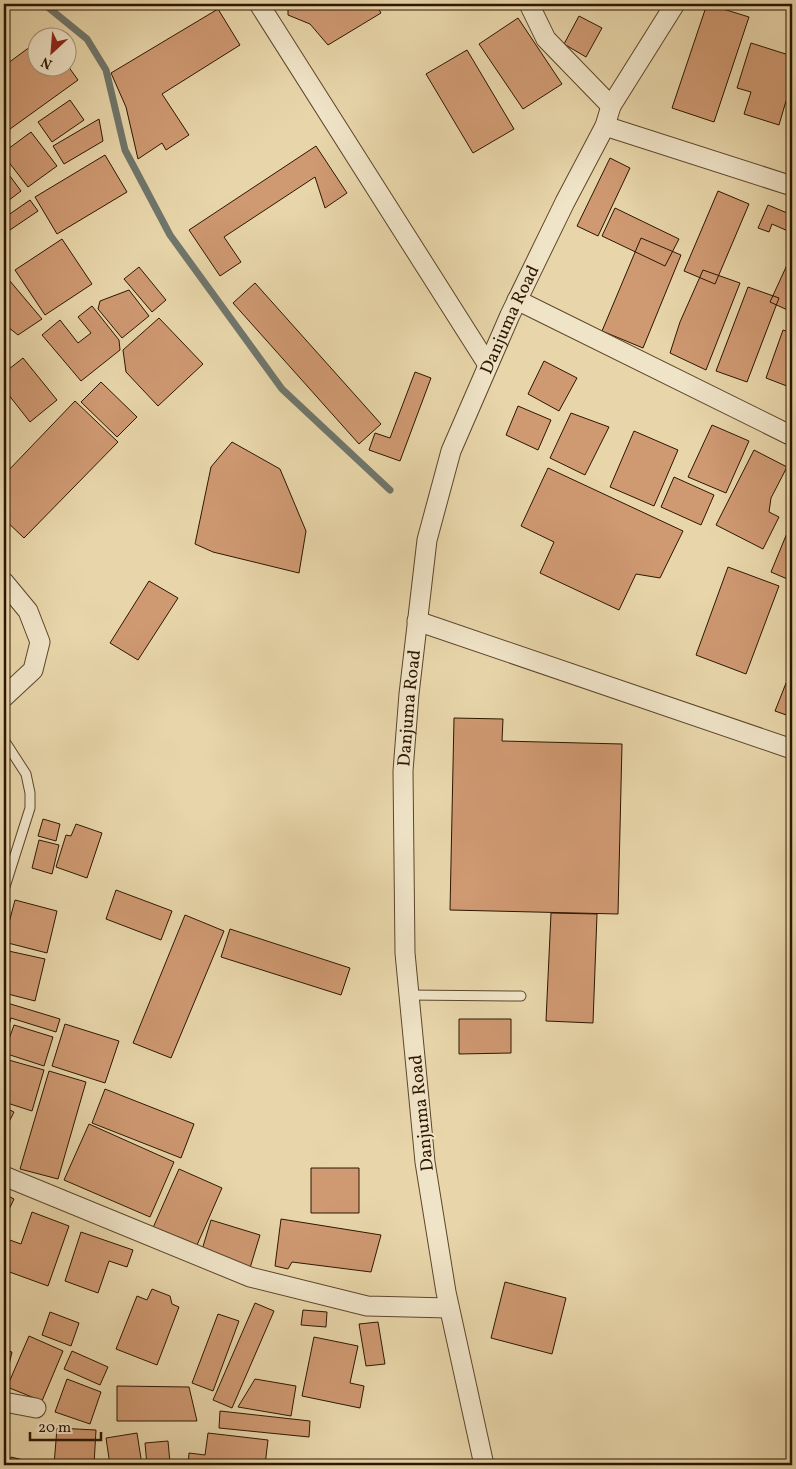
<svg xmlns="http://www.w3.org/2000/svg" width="796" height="1469" font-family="Vollkorn,serif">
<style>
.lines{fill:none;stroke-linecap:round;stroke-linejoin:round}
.stream{stroke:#6f766c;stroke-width:7}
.building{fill:#cf9972;stroke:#2d1600}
.lane-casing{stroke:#5c462a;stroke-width:11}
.street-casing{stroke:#5c462a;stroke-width:21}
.lane{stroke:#f0e4c8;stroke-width:9}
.street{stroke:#f0e4c8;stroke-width:19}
.labels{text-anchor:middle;stroke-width:4;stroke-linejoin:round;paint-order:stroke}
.street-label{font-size:18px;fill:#2d1600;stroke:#f0e4c8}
</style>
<rect width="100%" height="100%" fill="#e8d6aa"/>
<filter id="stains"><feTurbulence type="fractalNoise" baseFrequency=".004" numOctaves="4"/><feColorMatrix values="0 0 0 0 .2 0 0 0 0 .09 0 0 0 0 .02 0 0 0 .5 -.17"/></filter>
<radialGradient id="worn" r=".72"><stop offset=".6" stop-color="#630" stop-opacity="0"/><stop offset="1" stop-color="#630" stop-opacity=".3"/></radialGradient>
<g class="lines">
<!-- stream -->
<path class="stream" d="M44 4 87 39 106 70 125 150 170 235 282 389 390 490"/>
</g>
<!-- building -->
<path class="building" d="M288 4H376L381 13 328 45 310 24 288 15Z
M707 4 749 17 714 122 672 108Z
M218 9 240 45 162 94 189 135 166 150 162 143 138 159 126 107 111 73Z
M579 16 602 28 586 57 564 44Z
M518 18 562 84 523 109 479 44Z
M38 41V68H68V66L78 80 10 129 9 131 4 125V66Z
M751 43 792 56V103L786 101 779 125 744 114 751 92 737 88Z
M467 50 514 129 473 153 426 74Z
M70 100 84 120 52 142 38 122Z
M99 119 103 141 64 164 53 146Z
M31 132 57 166 28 187 4 156V152Z
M316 146 347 193 325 208 315 177 224 237 241 262 220 276 189 230Z
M105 155 127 192 57 234 35 197Z
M610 158 630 168 598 236 577 226Z
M4 168 21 191 4 204Z
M718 191 749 204 715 284 684 271Z
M30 200 38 211 4 234V218Z
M768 205 792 215V221L788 231 772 224 769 232 758 228Z
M615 208 679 239 665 266 602 236Z
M641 238 681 255 643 348 602 331Z
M62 239 92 284 45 315 15 270Z
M792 254V312L770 302Z
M139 267 166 300 152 312 124 279Z
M703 270 740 283 706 370 670 353 680 322Z
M4 274 42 319 18 335 4 324Z
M255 283 381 424 359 444 233 303Z
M748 287 779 298 747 382 716 371Z
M129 290 149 316 122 338 98 309 100 301Z
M92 306 119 340 120 350 81 381 42 335 60 320 78 343 91 333 78 317Z
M159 318 203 364 158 406 126 372 123 350Z
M783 330 792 333V388L766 378Z
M23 358 57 400 30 422 4 389V373Z
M544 361 577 378 559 411 528 394Z
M415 372 431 378 400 461 369 450 375 433 390 438Z
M101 382 137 417 117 437 81 402Z
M75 401 118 442 24 538 4 519V475Z
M518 406 551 420 538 450 506 435Z
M571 413 609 427 585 475 550 458Z
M712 425 749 441 726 493 688 477Z
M634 431 678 450 654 506 610 487Z
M232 442 280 469 306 531 299 573 213 552 195 544 211 467Z
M754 450 787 467 771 498 769 512 779 517 763 549 716 525Z
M548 468 683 531 660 578 636 574 619 610 540 573 554 542 521 526Z
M674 477 714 495 701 525 661 507Z
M792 521V581L771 572Z
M728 567 779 586 746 674 696 655Z
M149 581 178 598 138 660 110 643Z
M792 668V717L775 711Z
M454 718 503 719 502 741 622 744 618 914 450 910Z
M4 781 9 790 4 793Z
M43 819 60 824 56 841 38 836Z
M76 824 102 833 87 878 56 867 66 835 71 836Z
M39 840 59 845 52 874 32 868Z
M116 890 172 911 161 940 106 919Z
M15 900 57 911 47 953 4 942Z
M551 913 597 914 593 1023 546 1021Z
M185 915 224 931 171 1058 133 1043Z
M230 929 350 968 341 995 221 957Z
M4 950 45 959 35 1001 4 993Z
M4 1002 60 1019 56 1032 11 1018 6 1035 4 1034Z
M459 1019H511V1053L459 1054Z
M65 1024 119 1041 105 1083 52 1066Z
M14 1025 53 1037 44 1066 4 1053Z
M5 1059 44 1070 32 1111 4 1102Z
M49 1071 86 1082 58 1179 20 1169Z
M105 1089 194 1124 181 1158 92 1123Z
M4 1107 14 1112 4 1132Z
M89 1124 174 1162 150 1217 64 1180Z
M311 1168H359V1213H311Z
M179 1169 222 1188 197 1245 181 1238H170L152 1230Z
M4 1194 14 1199 4 1220Z
M32 1212 69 1226 48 1286 4 1270V1238L21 1244Z
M281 1219 381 1235 371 1272 292 1262 288 1269 275 1266Z
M211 1220 260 1235 250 1268 201 1253Z
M81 1232 133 1250 127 1267 109 1261 98 1293 65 1281Z
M505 1282 566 1298 552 1354 491 1338Z
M152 1289 170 1296 172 1304 179 1307 157 1365 116 1349 137 1296 147 1300Z
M255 1303 274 1311 232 1408 213 1400Z
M303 1310 327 1312 326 1327 301 1325Z
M50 1312 79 1323 71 1346 42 1335Z
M218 1314 239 1321 213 1391 192 1383Z
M378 1322 385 1364 366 1366 359 1324Z
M29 1336 63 1351 42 1401 7 1387Z
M314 1337 358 1346 350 1383 364 1386 360 1408 302 1396Z
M4 1350 12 1352 4 1387Z
M72 1351 108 1367 100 1385 64 1369Z
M67 1379 101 1392 90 1424 55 1412Z
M255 1379 296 1386 291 1416 238 1407Z
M117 1386 189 1387 197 1421H117Z
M220 1411 310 1421 309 1437 219 1428Z
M57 1428 96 1430 94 1465H54Z
M137 1433 142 1465H110L106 1438Z
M208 1433 268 1440 265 1465H188L189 1453 205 1455Z
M168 1441 170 1463 147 1465 145 1443Z
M11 1457 36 1463V1465H9Z"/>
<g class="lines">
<defs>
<path id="lane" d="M4 740 26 774 30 793V808L4 890
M409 995 521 996"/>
<g id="street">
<path d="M259 4 488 365"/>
<path d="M529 4 546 39 611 106"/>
<path d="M605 126 792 186"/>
<path d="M517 300 792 436"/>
<path d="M4 582 28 611 40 642 33 670 4 697"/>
<path d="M417 621 792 749"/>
<path d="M4 1176 250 1277 367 1306 449 1308"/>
<path d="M4 1402 36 1408"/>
<path id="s1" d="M484 1465 446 1292 425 1162 405 953 403 771 409 694 427 540 451 451 510 315 565 202 605 126 611 106 675 4"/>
</g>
</defs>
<!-- lane casing -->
<use href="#lane" class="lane-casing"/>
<!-- street casing -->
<use href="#street" class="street-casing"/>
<!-- lane -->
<use href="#lane" class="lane"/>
<!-- street -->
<use href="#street" class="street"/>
</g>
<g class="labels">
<!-- street labels -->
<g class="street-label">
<text dy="6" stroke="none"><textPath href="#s1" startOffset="1169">Danjuma Road</textPath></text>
<text dy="6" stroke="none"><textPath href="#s1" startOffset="764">Danjuma Road</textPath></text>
<text transform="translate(421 1113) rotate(-96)" y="6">Danjuma Road</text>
</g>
</g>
<!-- margin -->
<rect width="796" height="1469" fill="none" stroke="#e8d6aa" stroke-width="20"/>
<rect x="5" y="5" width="786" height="1459" fill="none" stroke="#2d1600" stroke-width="2.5"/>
<rect x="10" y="10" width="776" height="1449" fill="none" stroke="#2d1600"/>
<!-- north arrow -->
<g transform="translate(52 52) rotate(206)"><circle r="24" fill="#f0e4c8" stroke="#a29278"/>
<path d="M0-4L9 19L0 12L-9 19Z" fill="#8f2418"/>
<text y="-8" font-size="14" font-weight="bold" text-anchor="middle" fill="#2d1600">N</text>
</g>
<!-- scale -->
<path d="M30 1432v8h71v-8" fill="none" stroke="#2d1600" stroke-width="2.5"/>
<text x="38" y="1432" font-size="15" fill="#2d1600" stroke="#f0e4c8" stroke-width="4" paint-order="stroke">20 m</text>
<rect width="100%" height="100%" filter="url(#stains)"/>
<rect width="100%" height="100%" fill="url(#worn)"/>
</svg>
